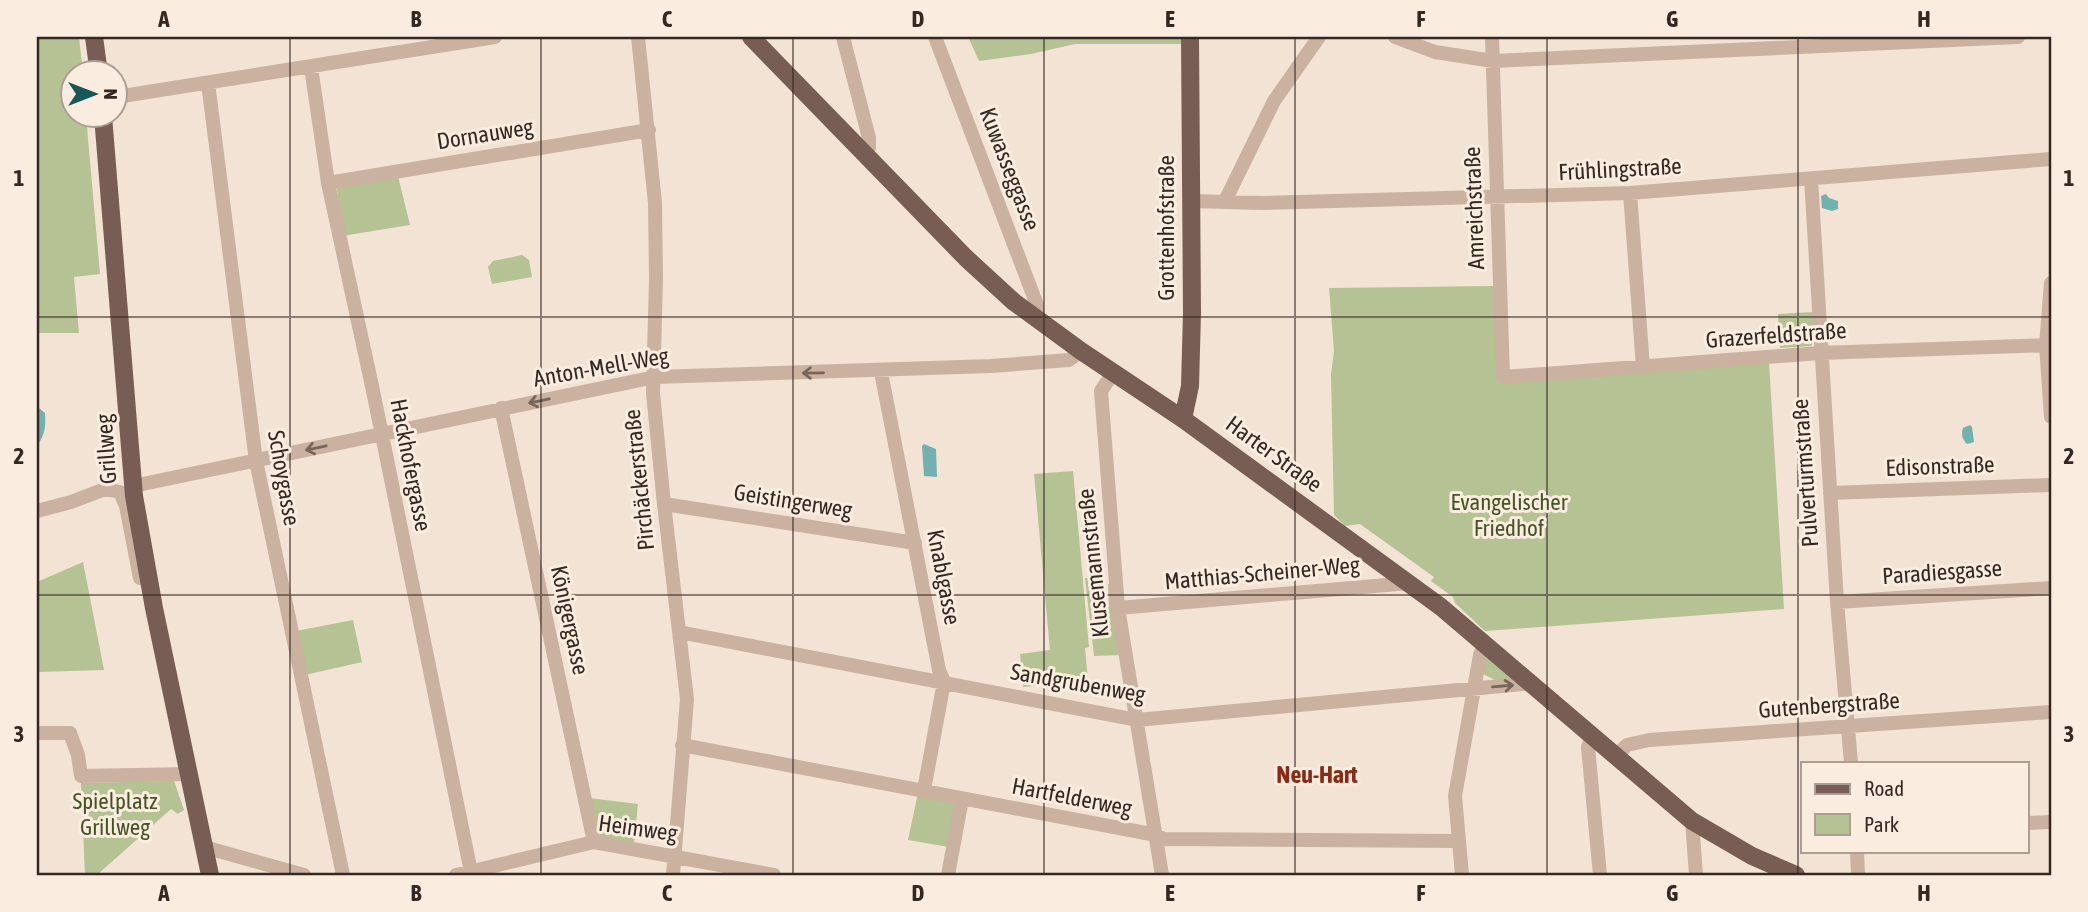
<svg xmlns="http://www.w3.org/2000/svg" width="2088" height="912" font-family="'Asap Condensed',sans-serif">
<style>
.green{fill:#b5c293}
.water{fill:#71b2b1}
.lines{fill:none;stroke-linecap:round;stroke-linejoin:round}
.minor{stroke:#cbb19f;stroke-width:14}
.major{stroke:#775d53;stroke-width:18}
.oneway{stroke:#78665b}
.grid{fill:none;stroke:#342823;stroke-width:2;stroke-opacity:0.55}
.labels{text-anchor:middle;stroke-width:6;stroke-linejoin:round;paint-order:stroke}
.street-label{font-size:23px;fill:#342823;stroke:#faede0}
.park-label{font-size:23px;fill:#455425;stroke:#faede0}
.neighbourhood-label{font-size:24px;font-weight:bold;fill:#892c16;stroke:#faede0}
.neatline{fill:none;stroke:#342823;stroke-width:2.5}
.grid-label{font-size:23px;text-anchor:middle;font-weight:bold;fill:#342823}
</style>
<rect width="100%" height="100%" fill="#f2e3d4"/>
<!-- green -->
<path class="green" d="M37 37H79L83 73 74 74V116H86L100 274 74 277 79 333H37Z
M968 37H1184V44H1075L1031 54 979 61Z
M398 176 410 225 342 236 337 188Z
M522 255 529 260 532 277 492 284 488 267 493 261Z
M1496 286 1499 379 1769 362 1784 609 1485 631 1455 603 1453 597 1431 581 1434 577 1360 524 1345 526 1334 515 1331 374 1334 351 1329 288Z
M1813 312 1814 342 1811 346 1780 348 1778 314Z
M1073 471 1089 647 1085 648 1088 681 1023 687 1020 654 1050 650 1034 474Z
M83 562 104 670 37 672V582Z
M1085 578H1089L1092 609 1109 607 1108 584H1110L1119 655 1094 656Z
M353 620 362 662 305 675 296 631Z
M1486 655 1516 679 1501 683 1479 672Z
M174 781 184 810 178 814 171 809 97 875H85L81 783Z
M918 793 955 802 949 847 908 840Z
M589 798 638 804 634 843 600 837Z"/>
<!-- water -->
<path class="water" d="M1826 194 1829 198 1838 201V209L1832 211 1822 208 1821 196Z
M39 408 45 413C46 426 45 435 37 446V409Z
M1970 425 1972 427 1974 442 1967 444C1962 439 1961 435 1963 428Z
M924 444 936 449 937 477 924 476 922 446Z"/>
<g class="lines">
<!-- minor -->
<path class="minor" d="M638 37 655 203 656 278 653 393 664 504 687 699 673 875
M843 37 869 138V148L865 153
M935 37 1037 305V319
M1395 37 1435 52 1493 61 2018 37
M1492 37 1503 377 1820 353 2051 345
M311 67 328 183 372 386 471 872
M208 83 256 461 343 875
M116 97 495 37
M1811 179 1837 602 1851 763
M328 183 649 130
M1630 193 1643 367
M1191 201 1262 203 1630 193 2051 159
M1225 201 1274 101 1319 37
M2051 283 2046 345 2051 417
M881 372 939 670 944 682 924 790
M1113 373 1101 391 1118 608 1162 875
M501 408 594 842
M133 486 655 377 991 366 1069 360 1081 351
M1830 493 2051 485
M664 504 915 543
M37 511 71 502 105 489 120 492 126 506 140 578
M1837 602 2051 588
M1118 608 1410 583
M679 632 1137 720 1523 684 1531 681
M37 733H70L78 755 81 776 189 774
M1593 736 1588 747 1600 875
M682 745 1156 835 1164 839 1459 841
M1616 756 1627 745 1649 740 2051 712
M1692 821 1696 875
M2027 823 2051 822
M204 847 304 875
M1857 851 1858 875
M456 875 594 842 774 875
M948 875 962 799
M1462 875 1455 796 1480 655 1485 643"/>
<!-- major -->
<path class="major" d="M94 37 99 74
M751 37 966 258 1014 302 1081 351 1183 419 1441 607 1692 821 1752 856 1796 875
M103 116 134 496 154 608 210 875
M1183 419 1190 386 1192 313 1190 37"/>
</g>
<!-- one-way arrows -->
<defs><path id="oneway-shaft" d="M-6 0H5M1.5-3L5.5 0L1.5 3" fill="none" stroke-width="1.6" stroke-linecap="round" stroke-linejoin="round" transform="scale(1.75)"/></defs>
<g class="oneway">
<use href="#oneway-shaft" transform="translate(813 373) rotate(179)"/>
<use href="#oneway-shaft" transform="translate(539 401) rotate(168)"/>
<use href="#oneway-shaft" transform="translate(316 448) rotate(168)"/>
<use href="#oneway-shaft" transform="translate(1503 686) rotate(-5)"/>
</g>
<!-- grid -->
<path class="grid" d="M290 37V875M541 37V875M793 37V875M1044 37V875M1295 37V875M1547 37V875M1798 37V875M37 317H2051M37 595H2051"/>
<g class="labels">
<!-- street labels -->
<g class="street-label">
<text transform="translate(485 134) rotate(-9)" y="8">Dornauweg</text>
<text transform="translate(1010 169) rotate(69)" y="8">Kuwasseggasse</text>
<text transform="translate(1620 169) rotate(-3)" y="8">Frühlingstraße</text>
<text transform="translate(1474 208) rotate(-92)" y="8">Amreichstraße</text>
<text transform="translate(1166 228) rotate(-90)" y="8">Grottenhofstraße</text>
<text transform="translate(1776 335) rotate(-4)" y="8">Grazerfeldstraße</text>
<text transform="translate(601 367) rotate(-10)" y="8">Anton-Mell-Weg</text>
<text transform="translate(106 449) rotate(-94)" y="8">Grillweg</text>
<text transform="translate(1274 454) rotate(36)" y="8">Harter Straße</text>
<text transform="translate(411 465) rotate(79)" y="8">Hackhofergasse</text>
<text transform="translate(1940 466) rotate(-2)" y="8">Edisonstraße</text>
<text transform="translate(1805 473) rotate(-94)" y="8">Pulverturmstraße</text>
<text transform="translate(284 478) rotate(80)" y="8">Schoygasse</text>
<text transform="translate(639 480) rotate(-96)" y="8">Pirchäckerstraße</text>
<text transform="translate(793 501) rotate(9)" y="8">Geistingerweg</text>
<text transform="translate(1093 563) rotate(-96)" y="8">Klusemannstraße</text>
<text transform="translate(1942 572) rotate(-4)" y="8">Paradiesgasse</text>
<text transform="translate(1262 573) rotate(-5)" y="8">Matthias-Scheiner-Weg</text>
<text transform="translate(944 577) rotate(79)" y="8">Knablgasse</text>
<text transform="translate(570 620) rotate(78)" y="8">Königergasse</text>
<text transform="translate(1078 683) rotate(10)" y="8">Sandgrubenweg</text>
<text transform="translate(1829 705) rotate(-4)" y="8">Gutenbergstraße</text>
<text transform="translate(1072 797) rotate(11)" y="8">Hartfelderweg</text>
<text transform="translate(638 828) rotate(8)" y="8">Heimweg</text>
</g>
<!-- park labels -->
<g class="park-label">
<text x="1509" y="510">Evangelischer<tspan x="1509" dy="26">Friedhof</tspan></text>
<text x="115" y="809">Spielplatz<tspan x="115" dy="26">Grillweg</tspan></text>
</g>
<!-- neighbourhood labels -->
<g class="neighbourhood-label">
<text x="1317" y="783">Neu-Hart</text>
</g>
</g>
<!-- border -->
<rect width="2088" height="912" fill="none" stroke="#faede0" stroke-width="77"/>
<!-- legend -->
<rect x="1801" y="762" width="228" height="91" fill="#faede0" stroke="#ab9e94" stroke-width="2"/>
<rect x="1815" y="784" width="35" height="10" fill="#775d53" stroke="#ab9e94" stroke-width="2"/>
<text x="1864" y="796" font-size="21" fill="#342823">Road</text>
<rect x="1815" y="814" width="35" height="21" fill="#b5c293" stroke="#ab9e94" stroke-width="2"/>
<text x="1864" y="832" font-size="21" fill="#342823">Park</text>
<!-- north arrow -->
<g transform="translate(94 94) rotate(90)"><circle r="33" fill="#faede0" stroke="#ab9e94" stroke-width="2"/>
<path d="M0-5L12 26L0 18L-12 26Z" fill="#165758"/>
<text y="-10" font-size="19" font-weight="bold" text-anchor="middle" fill="#342823">N</text>
</g>
<rect x="38" y="38" width="2012" height="836" class="neatline"/>
<g class="grid-label">
<text x="164" y="27">A</text>
<text x="416" y="27">B</text>
<text x="667" y="27">C</text>
<text x="918" y="27">D</text>
<text x="1170" y="27">E</text>
<text x="1421" y="27">F</text>
<text x="1672" y="27">G</text>
<text x="1924" y="27">H</text>
<text x="19" y="186">1</text>
<text x="2069" y="186">1</text>
<text x="19" y="464">2</text>
<text x="2069" y="464">2</text>
<text x="19" y="742">3</text>
<text x="2069" y="742">3</text>
<text x="164" y="901">A</text>
<text x="416" y="901">B</text>
<text x="667" y="901">C</text>
<text x="918" y="901">D</text>
<text x="1170" y="901">E</text>
<text x="1421" y="901">F</text>
<text x="1672" y="901">G</text>
<text x="1924" y="901">H</text>
</g>
</svg>
